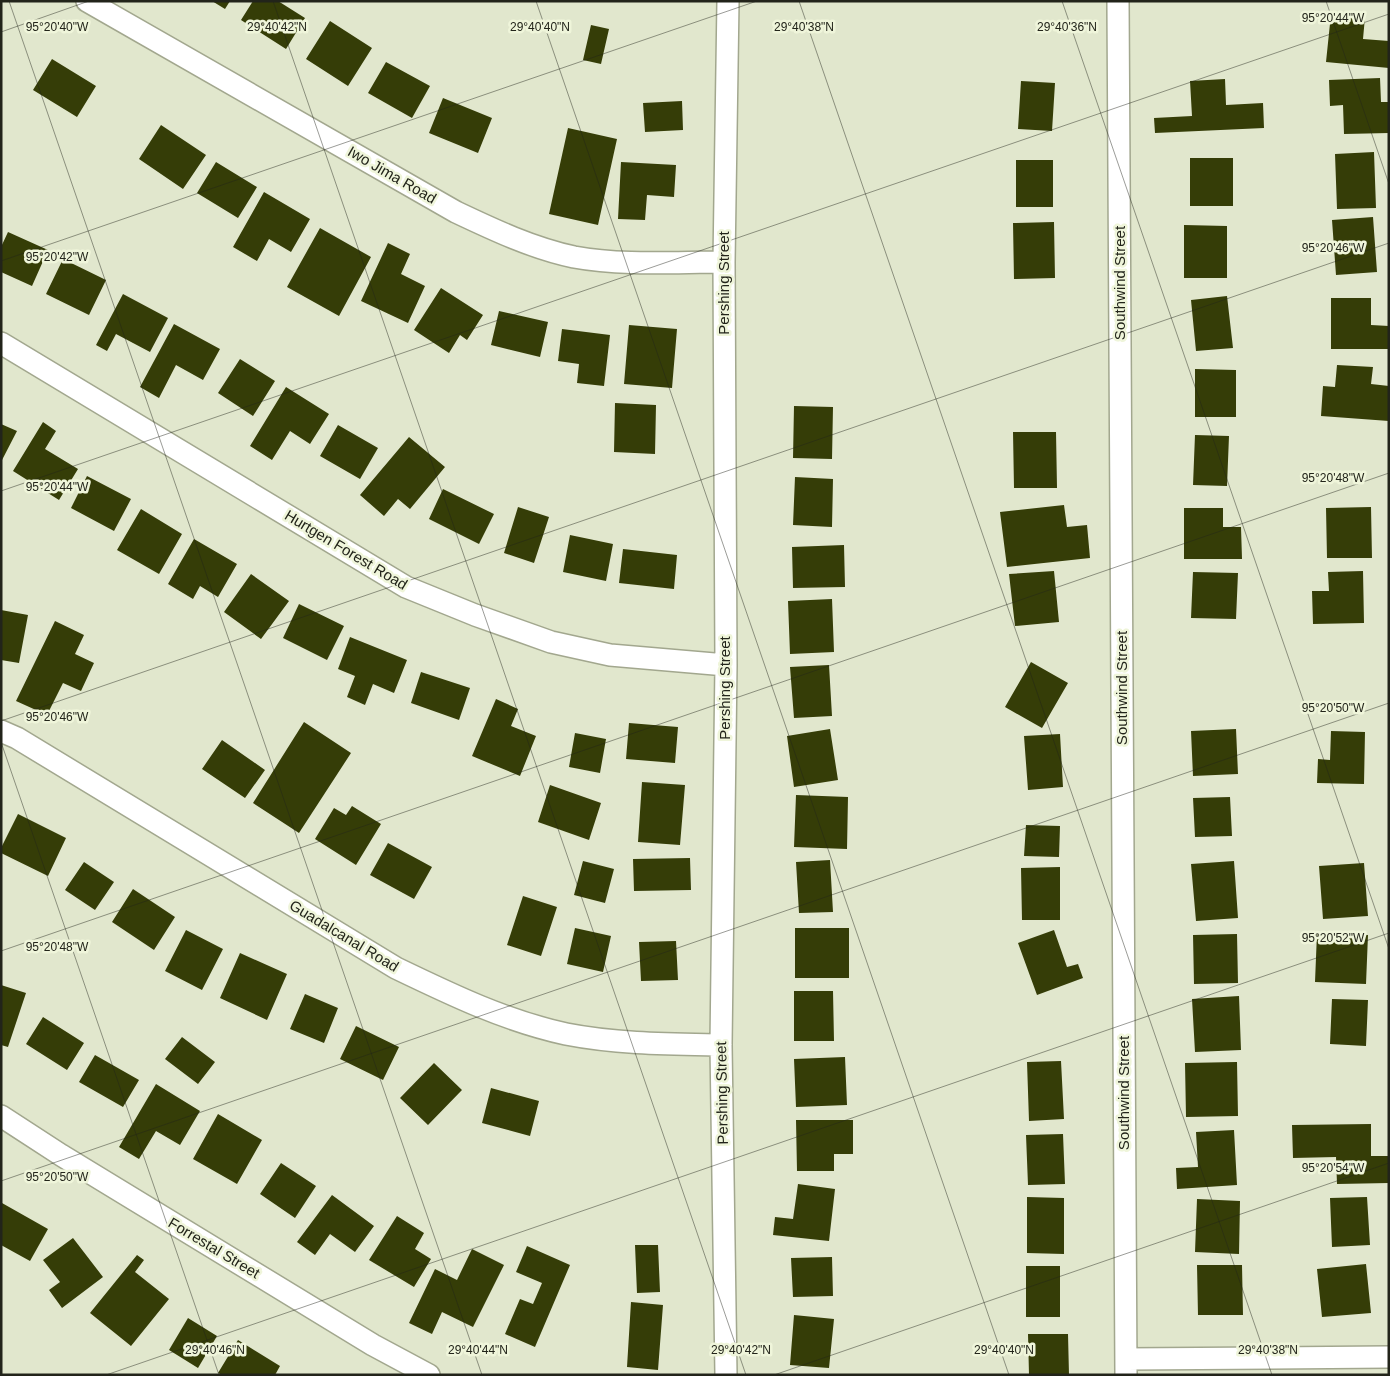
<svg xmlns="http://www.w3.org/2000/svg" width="1390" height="1376" font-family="Helvetica,sans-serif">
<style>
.building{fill:#353d07}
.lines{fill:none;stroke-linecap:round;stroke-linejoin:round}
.minor-casing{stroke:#a2a78e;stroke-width:24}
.minor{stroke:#fff;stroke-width:21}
.ticks{fill:none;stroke:#22241a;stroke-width:1;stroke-opacity:0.45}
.labels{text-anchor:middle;stroke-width:5;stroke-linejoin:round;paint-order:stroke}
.street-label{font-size:15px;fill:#22241a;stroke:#eff5da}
.ticks-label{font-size:12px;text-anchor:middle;fill:#22241a;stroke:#eff5da;stroke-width:5;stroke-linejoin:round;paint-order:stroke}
</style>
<rect width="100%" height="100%" fill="#e1e7cd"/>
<!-- building -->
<path class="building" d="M212 1H230L225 9Z
M253 1H278L305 18 286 49 241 20Z
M1331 14 1365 17 1363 39 1389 41V68L1326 62Z
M330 21 372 48 348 86 306 59Z
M591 25 609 29 601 64 583 60Z
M52 59 96 86 77 117 33 90Z
M386 62 430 86 412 118 368 93Z
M1380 78 1381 102H1389V133L1344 134 1343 105 1330 106 1329 80Z
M1225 79 1226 105 1263 103 1264 128 1155 133 1154 118 1192 116 1190 81Z
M1021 81 1055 83 1052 131 1018 129Z
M443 98 492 118 478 153 429 133Z
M682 101 683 130 645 132 643 103Z
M161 125 206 155 183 189 139 159Z
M568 128 617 139 598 225 549 214Z
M1374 152 1376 208 1337 209 1335 154Z
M1190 158H1233V206H1190Z
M1016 160H1053V207H1016Z
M216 162 257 187 238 218 197 193Z
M621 162 676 165 674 197 647 195 645 220 618 219Z
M264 192 310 219 291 252 269 239 257 261 233 247Z
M1373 217 1377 272 1336 275 1332 220Z
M1054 222 1055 278 1014 279 1013 223Z
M1184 225 1227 226V278H1184Z
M320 228 371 257 339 316 287 287Z
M8 232 48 250 32 286 1 272V247Z
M388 243 410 254 401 274 425 286 408 323 361 301Z
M63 259 106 280 89 315 46 294Z
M441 288 483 315 467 340 460 335 449 353 414 330Z
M123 294 168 318 150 352 116 334 107 351 96 345Z
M1227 296 1233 348 1196 351 1191 300Z
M1331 298H1371V325L1389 326V349H1331Z
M499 311 548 322 540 357 491 345Z
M174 324 220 349 203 380 176 365 159 398 140 387Z
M629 325 677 329 672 388 624 384Z
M562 329 610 335 604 386 577 383 579 364 558 361Z
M240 359 275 381 253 416 218 393Z
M1337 365 1373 367 1371 384 1389 386V421L1321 416 1323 386 1335 387Z
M1195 369 1236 370V417H1195Z
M286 387 329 414 310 444 290 431 272 460 250 446Z
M615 403 656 405 655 454 614 452Z
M794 406 833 407 832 459 793 458Z
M43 422 56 431 45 449 78 469 59 500 13 471Z
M1 424 17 431 1 462Z
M338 425 378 448 360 479 320 456Z
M1013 432H1056L1057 488H1014Z
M1195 435 1229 436 1227 486 1193 485Z
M409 437 445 467 410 509 398 499 384 516 360 495Z
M87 476 131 499 114 531 71 508Z
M795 477 833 479 832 527 793 525Z
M443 489 494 514 479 544 429 519Z
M1064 505 1067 527 1087 525 1090 558 1007 567 1000 512Z
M518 507 549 517 534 563 504 553Z
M1371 507 1372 558H1327L1326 508Z
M1184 508H1223V527H1241L1242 559H1184Z
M141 509 182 534 159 574 117 550Z
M570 535 613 544 606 581 563 572Z
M194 539 237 564 218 597 200 586 193 599 168 584Z
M844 545 845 587 793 588 792 547Z
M623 549 677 555 674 589 619 583Z
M1054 571 1059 622 1015 626 1009 574Z
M1363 571 1364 623 1313 624 1312 591H1329L1328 572Z
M1193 572 1238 573 1236 619 1191 618Z
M251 574 289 601 261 639 224 612Z
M832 599 834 652 790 654 788 601Z
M299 604 344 626 327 660 283 638Z
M1 610 28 615 19 663 1 660Z
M55 621 84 635 75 654 94 663 81 691 63 683 47 715 16 701Z
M350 637 407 660 394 693 373 684 365 705 347 697 355 676 338 669Z
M1031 662 1068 683 1042 728 1005 707Z
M829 665 832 716 794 718 790 667Z
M421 672 470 688 459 720 411 703Z
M496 699 518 709 511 726 536 736 520 776 472 756Z
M304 722 351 753 299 833 253 803Z
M629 723 678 727 675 763 626 759Z
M830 729 838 780 794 787 787 736Z
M1236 729 1238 774 1193 776 1191 731Z
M1331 731 1365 732 1364 784 1317 783 1318 759 1330 760Z
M575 733 606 739 600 773 569 767Z
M1060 734 1063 787 1028 790 1024 736Z
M222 740 265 770 245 798 202 769Z
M642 782 685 785 680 845 638 842Z
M550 785 601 803 589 840 538 822Z
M796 795 848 797 847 849 794 847Z
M1230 797 1232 836 1195 837 1193 798Z
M352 806 381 824 356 865 315 839 334 808 346 815Z
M18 814 66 838 48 876 1 853V848Z
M1026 825 1060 826 1059 857 1024 856Z
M388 843 432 867 414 899 370 875Z
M690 858 691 890 634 891 633 859Z
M830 860 833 912 799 913 796 862Z
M583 861 614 869 605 903 574 895Z
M1234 861 1238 918 1196 921 1191 864Z
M84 862 114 882 95 910 65 890Z
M1364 863 1368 916 1323 919 1319 866Z
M1060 867V920H1022L1021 868Z
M133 889 175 917 154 950 112 922Z
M523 896 557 907 541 956 507 945Z
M575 928 611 936 603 972 567 964Z
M795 928H849V978H795Z
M186 930 223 949 202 990 165 971Z
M1054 930 1067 967 1078 964 1083 978 1037 995 1018 943Z
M1317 933 1368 935 1366 984 1315 982Z
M1237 934 1238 983 1194 984 1193 935Z
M676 941 678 980 641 981 639 942Z
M240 953 287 974 267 1020 220 998Z
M1 985 26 993 8 1047 1 1045Z
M794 991H833L834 1041H794Z
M305 994 338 1008 324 1043 290 1029Z
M1239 996 1241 1050 1195 1052 1192 999Z
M1332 999 1368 1000 1366 1046 1330 1044Z
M43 1017 84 1043 67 1070 26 1044Z
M356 1026 399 1047 383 1080 340 1059Z
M182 1037 215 1062 198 1084 165 1059Z
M95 1055 139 1080 123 1107 79 1082Z
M845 1057 847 1105 796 1107 794 1059Z
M1061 1061 1064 1119 1029 1121 1027 1062Z
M1237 1062 1238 1116 1186 1117 1185 1063Z
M434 1063 462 1090 428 1125 400 1098Z
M156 1084 200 1111 180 1145 156 1131 139 1159 119 1147Z
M491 1088 539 1101 530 1136 482 1123Z
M218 1114 262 1140 237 1184 193 1159Z
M796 1120H853V1154H834V1171H797Z
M1371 1124V1156H1389V1183L1337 1184 1336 1157 1293 1158 1292 1125Z
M1234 1130 1237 1185 1177 1189 1176 1168 1198 1167 1196 1132Z
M1063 1134 1065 1184 1028 1185 1026 1135Z
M281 1163 316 1186 295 1218 260 1194Z
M798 1184 835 1189 829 1241 773 1235 775 1217 793 1219Z
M332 1195 374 1226 355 1252 330 1234 315 1255 297 1242Z
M1027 1197 1064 1198V1254L1027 1253Z
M1367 1197 1370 1245 1332 1247 1330 1198Z
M1197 1199 1240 1201 1239 1254 1195 1252Z
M2 1203 48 1229 30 1261 1 1245Z
M397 1216 424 1233 415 1249 431 1259 414 1287 369 1260Z
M73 1238 103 1277 62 1308 49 1290 60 1282 43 1260Z
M635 1245H658L660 1292 637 1293Z
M527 1246 570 1265 535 1347 505 1334 520 1299 533 1304 542 1283 516 1272Z
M472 1249 504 1265 473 1327 442 1312 432 1334 409 1323 435 1269 457 1280Z
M137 1255 144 1260 135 1272 169 1299 131 1346 90 1313Z
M832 1257 833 1296 793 1297 791 1258Z
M1366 1264 1371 1313 1322 1317 1317 1269Z
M1197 1265H1242L1243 1315H1198Z
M1026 1266H1060V1317H1026Z
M631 1302 663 1305 658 1370 627 1367Z
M794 1315 834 1319 829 1368 790 1365Z
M188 1318 217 1336 198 1368 169 1350Z
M1028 1334H1068L1069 1375H1029Z
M238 1340 280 1366 275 1375H222L218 1373Z"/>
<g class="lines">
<defs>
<path id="minor" d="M87 1 456 212C494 230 532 248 574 257 623 266 674 262 724 262
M1118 1 1126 1375
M1 343 406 587 475 615 551 642 610 655 726 665
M1 731 17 738 396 968C452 995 506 1021 566 1034 617 1044 670 1044 721 1045
M1 1116 61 1155 373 1345 429 1375
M1126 1359 1389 1357
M726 1375 721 1045 726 665 724 262 728 1"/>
</defs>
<!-- minor casing -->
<use href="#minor" class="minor-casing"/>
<!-- minor -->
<use href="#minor" class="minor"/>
</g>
<!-- ticks -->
<path class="ticks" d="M9 1 482 1375M273 1 746 1375M536 1 1009 1375M799 1 1272 1375M1062 1 1389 949M1326 1 1389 184M1 32 89 1M1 261 757 1M1 491 1389 14M1 721 1389 243M1 742 219 1375M1 951 1389 473M1 1181 1389 703M106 1375 1389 933M774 1375 1389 1163"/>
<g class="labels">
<!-- street labels -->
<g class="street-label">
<text transform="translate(392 175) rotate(30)" y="5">Iwo Jima Road</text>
<text transform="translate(724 283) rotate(-90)" y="5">Pershing Street</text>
<text transform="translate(1120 283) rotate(-90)" y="5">Southwind Street</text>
<text transform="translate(346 550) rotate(31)" y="5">Hurtgen Forest Road</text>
<text transform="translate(725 688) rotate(-90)" y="5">Pershing Street</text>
<text transform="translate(1122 688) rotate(-90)" y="5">Southwind Street</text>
<text transform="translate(344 936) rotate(31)" y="5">Guadalcanal Road</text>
<text transform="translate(722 1093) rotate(-91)" y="5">Pershing Street</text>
<text transform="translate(1124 1093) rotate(-90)" y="5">Southwind Street</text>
<text transform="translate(214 1248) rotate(31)" y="5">Forrestal Street</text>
</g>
</g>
<g class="ticks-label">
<text x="1333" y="22">95°20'44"W</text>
<text x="277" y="31">29°40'42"N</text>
<text x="540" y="31">29°40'40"N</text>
<text x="804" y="31">29°40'38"N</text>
<text x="1067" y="31">29°40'36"N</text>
<text x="57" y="31">95°20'40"W</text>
<text x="1333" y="252">95°20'46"W</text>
<text x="57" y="261">95°20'42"W</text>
<text x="1333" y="482">95°20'48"W</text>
<text x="57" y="491">95°20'44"W</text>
<text x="1333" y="712">95°20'50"W</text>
<text x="57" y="721">95°20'46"W</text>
<text x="1333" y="942">95°20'52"W</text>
<text x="57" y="951">95°20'48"W</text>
<text x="1333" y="1172">95°20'54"W</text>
<text x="57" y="1181">95°20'50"W</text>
<text x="215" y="1354">29°40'46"N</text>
<text x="478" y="1354">29°40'44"N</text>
<text x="741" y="1354">29°40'42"N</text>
<text x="1004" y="1354">29°40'40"N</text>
<text x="1268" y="1354">29°40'38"N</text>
</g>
<!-- border -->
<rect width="1390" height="1376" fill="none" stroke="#22241a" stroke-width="5"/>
</svg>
